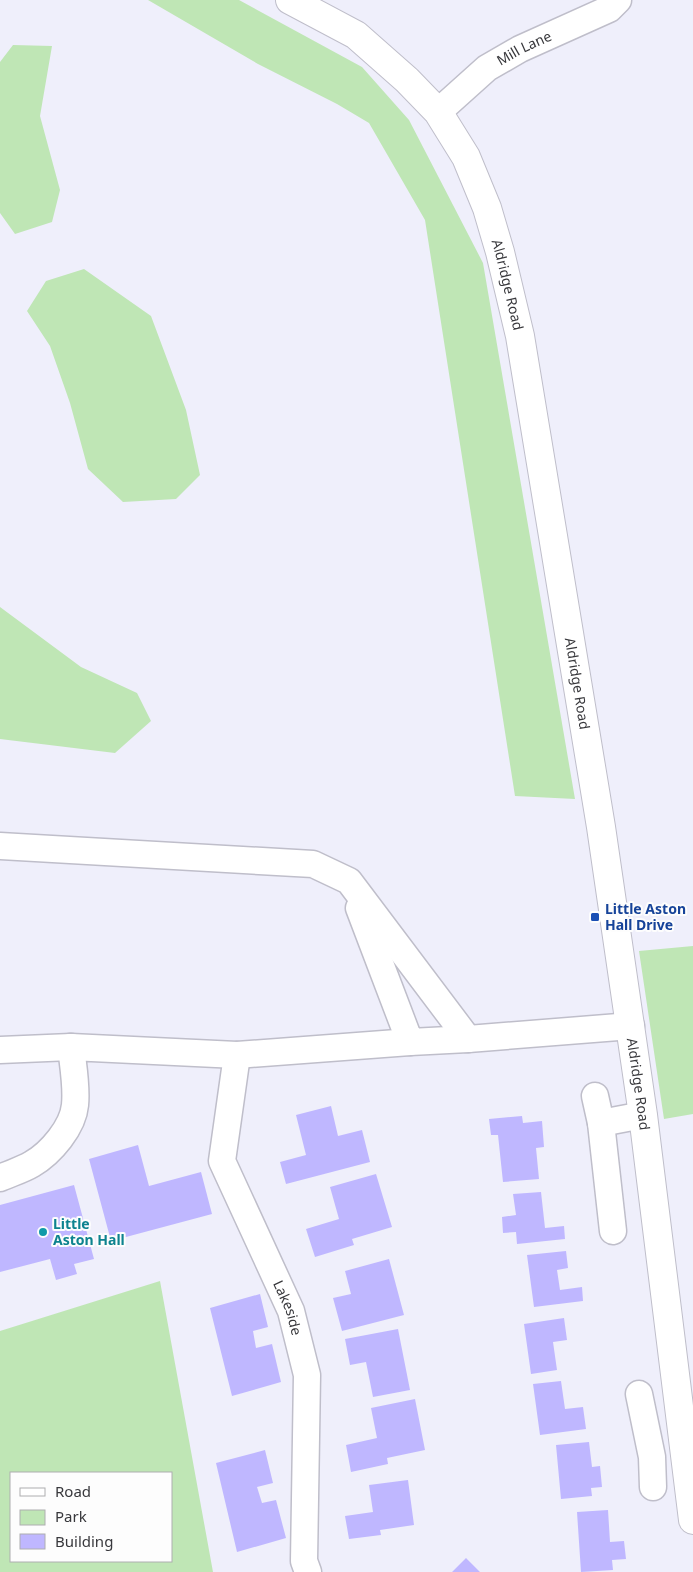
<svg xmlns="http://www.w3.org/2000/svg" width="693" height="1572" font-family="'Noto Sans',sans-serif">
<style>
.green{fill:#bfe6b5;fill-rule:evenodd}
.building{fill:#bfb7ff}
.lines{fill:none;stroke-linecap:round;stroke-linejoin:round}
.minor-casing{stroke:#bfbeca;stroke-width:29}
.major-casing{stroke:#bfbeca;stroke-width:30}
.minor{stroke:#fff;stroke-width:26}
.major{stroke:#fff;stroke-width:28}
.transit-dot{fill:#1a4fb4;stroke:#fdfdfd;stroke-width:2}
.culture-dot{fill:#0f9aa8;stroke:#fdfdfd;stroke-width:2}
.labels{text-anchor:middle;stroke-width:4;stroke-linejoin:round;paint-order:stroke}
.street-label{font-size:14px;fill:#38383c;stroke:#fdfdfd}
.transit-label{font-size:14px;font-weight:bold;fill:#164399;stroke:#fdfdfd;text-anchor:start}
.culture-label{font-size:14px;font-weight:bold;fill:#0d838f;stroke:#fdfdfd;text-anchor:start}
</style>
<rect width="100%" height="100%" fill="#efeffb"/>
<!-- green -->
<path class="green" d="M148 0H239L362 67 409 120 483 263 575 799 515 796 425 220 369 123 337 104 258 64Z
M13 45 52 46 40 116 60 190 52 222 15 234 0 213V62Z
M84 269 151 316 186 410 200 475 176 499 123 502 88 469 70 403 50 346 27 311 46 281Z
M0 607 81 667 137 693 151 721 115 753 0 739Z
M693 946V1114L664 1119 639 951Z
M160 1281 213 1572H0V1331ZM11 1473H171V1561H11Z"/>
<!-- building -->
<path class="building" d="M331 1106 338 1136 362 1130 370 1162 286 1184 280 1162 306 1155 296 1115Z
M522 1116 523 1123 542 1121 544 1147 536 1148 539 1179 503 1182 498 1135H491L489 1119Z
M138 1145 149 1186 201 1172 212 1214 111 1241 89 1159Z
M376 1174 392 1227 352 1239 354 1245 315 1257 306 1229 339 1219 330 1187Z
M74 1185 94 1259 74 1264 77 1274 56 1280 50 1259 0 1272V1205Z
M541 1192 545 1228 564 1226 565 1239 517 1244 516 1232 503 1233 502 1217 516 1215 513 1194Z
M566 1251 568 1268 557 1270 560 1290 582 1287 583 1301 534 1307 527 1255Z
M389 1259 404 1315 342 1331 333 1298 351 1294 345 1271Z
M260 1294 268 1327 253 1331 256 1348 272 1344 281 1382 232 1396 210 1308Z
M564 1318 567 1340 553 1342 557 1370 531 1374 524 1324Z
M398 1329 410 1390 373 1397 366 1362 350 1365 345 1339Z
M561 1381 565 1409 583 1407 586 1429 540 1435 533 1384Z
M415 1399 425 1450 387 1458 388 1464 351 1472 346 1445 377 1438 371 1408Z
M589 1442 592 1467 600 1466 602 1487 591 1488 592 1496 561 1499 556 1445Z
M265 1450 273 1483 257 1487 262 1503 276 1500 286 1538 237 1552 216 1463Z
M408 1480 414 1525 380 1530 381 1535 349 1539 345 1516 373 1512 369 1485Z
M608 1510 610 1542 624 1541 626 1559 612 1560 613 1570 581 1572 577 1512Z
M466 1558 480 1572H452Z"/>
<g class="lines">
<defs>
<g id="minor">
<path id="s1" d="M438 112 487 68 520 49 609 9 618 0"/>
<path d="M0 846 313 864 349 881 468 1039 631 1026"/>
<path d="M359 908 410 1042 468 1039"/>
<path d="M0 1050 71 1047"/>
<path id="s2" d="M237 1055 222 1161 291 1311 307 1375 304 1561 308 1572"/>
<path d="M595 1096 601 1123 613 1231"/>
<path d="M601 1123 643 1115"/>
<path d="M0 1178C11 1173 22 1170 32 1164 51 1153 73 1127 75 1105 77 1086 73 1066 71 1047L237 1055 410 1042"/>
<path d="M639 1394 652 1457 653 1487"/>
</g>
<g id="major">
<path id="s3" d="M290 0 356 35 407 80 438 112 466 157 487 208 500 252 520 336 601 827 643 1115 693 1520"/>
</g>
</defs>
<!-- minor casing -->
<use href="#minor" class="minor-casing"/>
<!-- major casing -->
<use href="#major" class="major-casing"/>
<!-- minor -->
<use href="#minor" class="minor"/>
<!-- major -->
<use href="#major" class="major"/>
</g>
<!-- markers -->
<rect class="transit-dot" x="590" y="912" width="10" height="10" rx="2.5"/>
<circle class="culture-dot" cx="43" cy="1232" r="5"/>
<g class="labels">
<!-- street labels -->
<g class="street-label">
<text dy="5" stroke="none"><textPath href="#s1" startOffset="108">Mill Lane</textPath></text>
<text dy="5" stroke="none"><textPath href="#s3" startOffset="375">Aldridge Road</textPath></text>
<text dy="5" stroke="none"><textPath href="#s3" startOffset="780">Aldridge Road</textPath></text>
<text dy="5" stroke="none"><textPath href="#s3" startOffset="1185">Aldridge Road</textPath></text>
<text dy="5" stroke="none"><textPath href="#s2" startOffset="268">Lakeside</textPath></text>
</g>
<!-- transit labels -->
<g class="transit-label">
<text x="605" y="914">Little Aston<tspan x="605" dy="16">Hall Drive</tspan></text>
</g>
<!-- culture labels -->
<g class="culture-label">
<text x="53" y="1229">Little<tspan x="53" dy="16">Aston Hall</tspan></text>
</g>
</g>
<!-- legend -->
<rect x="10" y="1472" width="162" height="90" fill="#fdfdfd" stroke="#aeaeb0"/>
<rect x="20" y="1488" width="25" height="8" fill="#ffffff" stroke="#aeaeb0"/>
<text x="55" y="1497" font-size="15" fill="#38383c">Road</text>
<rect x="20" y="1510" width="25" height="15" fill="#bfe6b5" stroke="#aeaeb0"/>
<text x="55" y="1522" font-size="15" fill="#38383c">Park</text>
<rect x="20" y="1534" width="25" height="15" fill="#bfb7ff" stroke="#aeaeb0"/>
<text x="55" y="1547" font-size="15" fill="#38383c">Building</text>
</svg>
